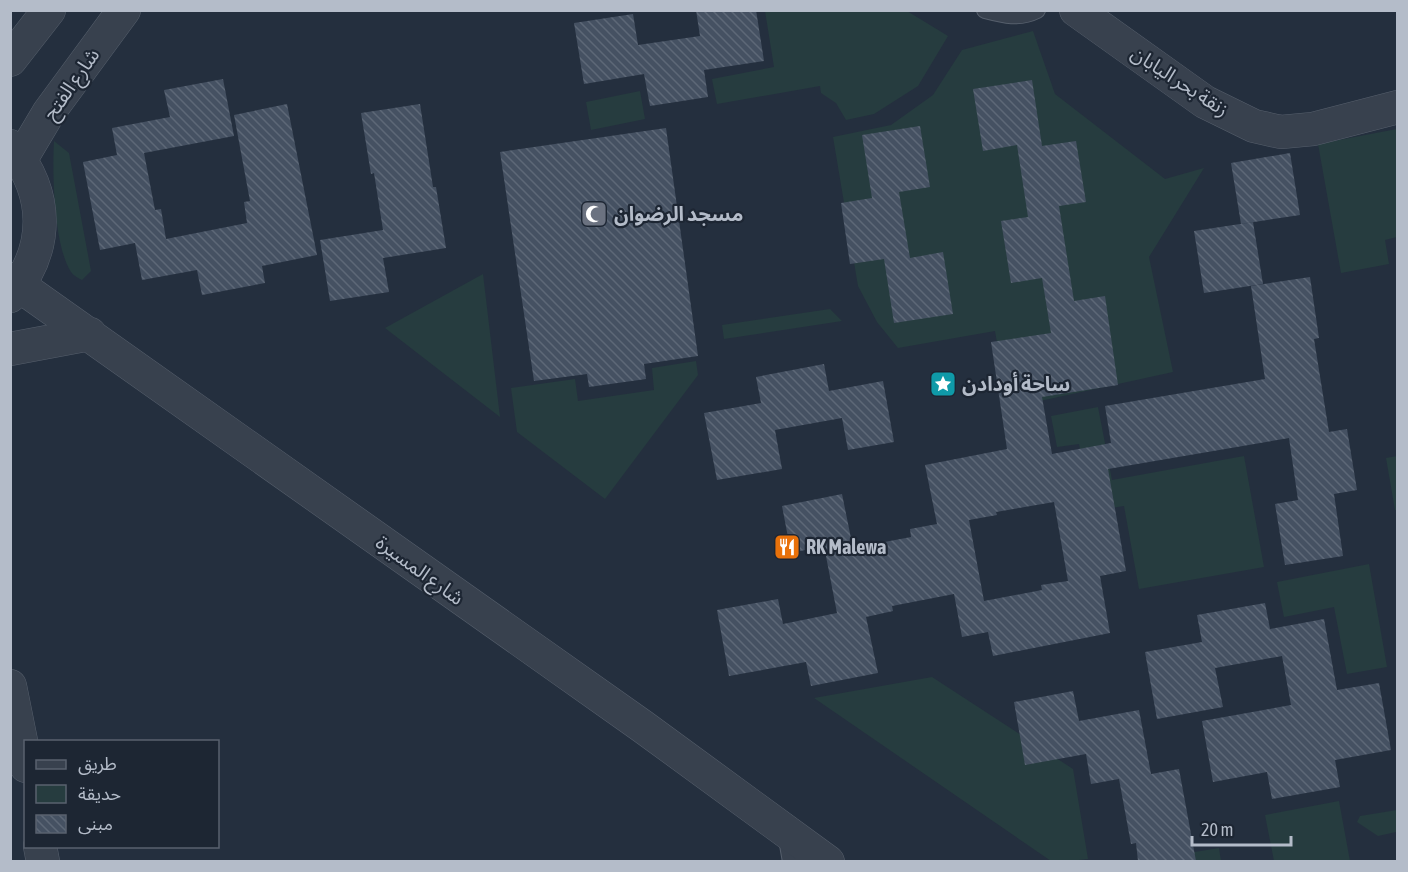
<svg xmlns="http://www.w3.org/2000/svg" width="1408" height="872" font-family="'Asap Condensed','Noto Sans Arabic',sans-serif">
<style>
.green{fill:#263c3f}
.building{fill:url(#building-back-hatch);fill-rule:evenodd}
.lines{fill:none;stroke-linecap:round;stroke-linejoin:round}
.service-casing{stroke:#565f6c;stroke-width:18}
.minor-casing{stroke:#565f6c;stroke-width:34}
.tertiary-casing{stroke:#565f6c;stroke-width:34}
.service{stroke:#38414e;stroke-width:16}
.minor{stroke:#38414e;stroke-width:33}
.tertiary{stroke:#38414e;stroke-width:33}
.labels{text-anchor:middle;stroke-width:4.5;stroke-linejoin:round;paint-order:stroke}
.street-label{font-size:20px;fill:#b4bcc9;stroke:#1d2633}
.poi-label{font-size:20px;font-weight:bold;fill:#b4bcc9;stroke:#1d2633;text-anchor:start}
</style>
<defs>
<pattern id="building-back-hatch" width="6" height="6" patternUnits="userSpaceOnUse" patternTransform="scale(1.5)"><rect width="6" height="6" fill="#455162"/><path d="M-1 5l2 2M0 0l6 6M5-1l2 2" fill="none" stroke="#5d6877"/></pattern>
</defs>
<rect width="100%" height="100%" fill="#242f3e"/>
<!-- green -->
<path class="green" d="M765 11H907L948 36 918 86 874 114 846 120 836 103 821 93 820 86 717 104 712 79 774 67Z
M1033 31 1055 94 1165 179 1204 168 1149 257 1173 372 1008 408 995 331 898 348 877 322 858 286 833 137 891 125 933 95 962 50Z
M640 91 645 119 591 130 586 102Z
M1397 129V237L1385 240 1389 264 1341 273 1318 144Z
M54 141 69 153 91 271 82 280C78 278 74 276 71 272 54 246 52 173 54 141Z
M483 274 500 417 385 328Z
M830 309 842 321 724 339 722 325Z
M696 361 698 375 605 499 517 432 511 388 575 379 578 401 654 390 652 368Z
M1098 407 1112 480 1244 456 1264 567 1139 589 1124 506 1092 511 1079 444 1057 447 1051 416Z
M1397 456 1398 510H1395L1386 458Z
M1369 564 1387 667 1347 674 1334 607 1284 617 1277 582Z
M932 677 1073 769 1088 859 1070 861H1051L814 698Z
M1339 801 1350 861H1274L1265 815Z
M1397 810 1396 832 1378 836 1357 822 1360 816Z
M1219 848 1221 861 1146 860Z"/>
<!-- building -->
<path class="building" d="M696 10H756L764 61 704 70 708 97 650 106 644 74 584 84 574 23 633 14 638 45 700 36Z
M223 79 234 136 144 153 155 210 161 209 166 239 247 223 244 202 250 201 234 115 287 104 317 255 262 266 265 283 202 295 197 270 142 280 135 243 100 250 83 162 117 155 112 128 170 117 164 90Z
M1032 80 1042 146 1076 141 1086 202 1059 206 1074 301 1105 296 1118 385 1042 397 1052 454 1111 443 1105 406 1265 379 1251 286 1310 277 1319 338 1314 339 1329 432 1347 429 1357 490 1334 494 1343 556 1285 565 1275 504 1298 500 1289 438 1108 469 1126 571 1100 576 1110 633 993 656 988 632 962 637 954 594 892 606 893 611 866 617 878 673 811 686 806 662 729 676 717 610 778 599 783 624 837 613 824 546 791 553 782 506 842 494 853 548 911 537 910 529 937 524 925 465 1007 449 991 342 1051 333 1042 278 1011 283 1001 221 1028 217 1017 145 983 151 973 89ZM1054 502 1068 581 1041 585 1042 590 984 601 969 520 997 515 996 512Z
M420 104 433 187H436L446 248 383 258 389 292 330 301 320 240 383 230 374 173 371 174 361 113Z
M920 126 930 187 899 192 910 258 943 252 953 314 894 323 884 259 850 264 841 203 872 198 862 135Z
M666 128 698 356 644 364 646 379 589 387 587 374 534 381 500 152Z
M1290 153 1300 215 1241 224 1231 163Z
M1253 222 1263 284 1204 293 1194 231Z
M824 364 829 391 883 381 894 442 848 450 842 418 775 430 782 469 717 480 704 413 761 403 756 377Z
M1265 603 1270 629 1324 619 1337 690 1379 683 1391 750 1335 760 1340 787 1272 799 1267 772 1213 782 1202 721 1291 705 1282 656 1215 668 1223 707 1157 719 1145 652 1202 642 1197 615Z
M1073 691 1079 721 1139 710 1151 774 1179 769 1196 861H1138L1136 843 1131 844 1119 779 1091 784 1086 754 1025 765 1014 702Z"/>
<g class="lines">
<defs>
<path id="service" d="M985 10C1004 15 1019 19 1037 10
M786 833 791 862"/>
<path id="minor" d="M1076 10 1205 102 1254 126 1281 132 1313 129 1398 107
M10 686 26 766
M40 846 43 862"/>
<path id="tertiary" d="M10 60 49 10
M10 146C49 193 50 249 10 296
M21 159 49 112 124 10
M10 279 642 726 828 862
M10 349 90 334"/>
</defs>
<!-- service casing -->
<use href="#service" class="service-casing"/>
<!-- minor casing -->
<use href="#minor" class="minor-casing"/>
<!-- tertiary casing -->
<use href="#tertiary" class="tertiary-casing"/>
<!-- service -->
<use href="#service" class="service"/>
<!-- minor -->
<use href="#minor" class="minor"/>
<!-- tertiary -->
<use href="#tertiary" class="tertiary"/>
</g>
<!-- icons -->
<defs>
<symbol id="mosque-square" viewBox="-11 -11 22 22"><rect x="-9" y="-9" width="18" height="18" rx="4" fill="#6b7280" stroke="#1d2633"/><path d="M3.5-4.9A6 6 0 1 0 3.5 4.9A5 5 0 1 1 3.5-4.9Z" fill="#fff"/></symbol>
<symbol id="sight-square" viewBox="-11 -11 22 22"><rect x="-9" y="-9" width="18" height="18" rx="4" fill="#0f9aa8" stroke="#1d2633"/><path d="M0-6L1.8-2.2L6-1.7L2.9 1.2L3.7 5.4L0 3.3L-3.7 5.4L-2.9 1.2L-6-1.7L-1.8-2.2Z" fill="#fff"/></symbol>
<symbol id="restaurant-square" viewBox="-11 -11 22 22"><rect x="-9" y="-9" width="18" height="18" rx="4" fill="#e8710a" stroke="#1d2633"/><path d="M-5-6h1v4h1v-4h1v4h1v-4h1v5L-1.5 .5V6h-2V.5L-5-1ZM5-6V6H3V1.5H1.5Q1.5-4 5-6Z" fill="#fff"/></symbol>
</defs>
<g fill-rule="evenodd">
<use href="#mosque-square" x="579" y="199" width="30" height="30"/>
<use href="#sight-square" x="928" y="369" width="30" height="30"/>
<use href="#restaurant-square" x="772" y="532" width="30" height="30"/>
</g>
<g class="labels">
<!-- street labels -->
<g class="street-label">
<text transform="translate(1180 81) rotate(33)" y="7">زنقة بحر اليابان</text>
<text transform="translate(71 84) rotate(-55)" y="7">شارع الفتح</text>
<text transform="translate(420 570) rotate(36)" y="7">شارع المسيرة</text>
</g>
<!-- poi labels -->
<g class="poi-label">
<text x="614" y="221">مسجد الرضوان</text>
<text x="962" y="391">ساحة أودادن</text>
<text x="806" y="554">RK Malewa</text>
</g>
</g>
<!-- border -->
<rect width="1408" height="872" fill="none" stroke="#b4bcc9" stroke-width="24"/>
<!-- legend -->
<rect x="24" y="740" width="195" height="108" fill="#1d2633" stroke="#59626f" stroke-width="1.5"/>
<rect x="36" y="760" width="30" height="9" fill="#38414e" stroke="#59626f" stroke-width="1.5"/>
<text x="78" y="770" font-size="18" fill="#b4bcc9">طريق</text>
<rect x="36" y="785" width="30" height="18" fill="#263c3f" stroke="#59626f" stroke-width="1.5"/>
<text x="78" y="800" font-size="18" fill="#b4bcc9">حديقة</text>
<rect x="36" y="815" width="30" height="18" fill="url(#building-back-hatch)" stroke="#59626f" stroke-width="1.5"/>
<text x="78" y="830" font-size="18" fill="#b4bcc9">مبنى</text>
<!-- scale -->
<path d="M1192 836v9h99v-9" fill="none" stroke="#b4bcc9" stroke-width="3"/>
<text x="1201" y="836" font-size="18" fill="#b4bcc9" stroke="#1d2633" stroke-width="4.5" paint-order="stroke">20 m</text>
</svg>
